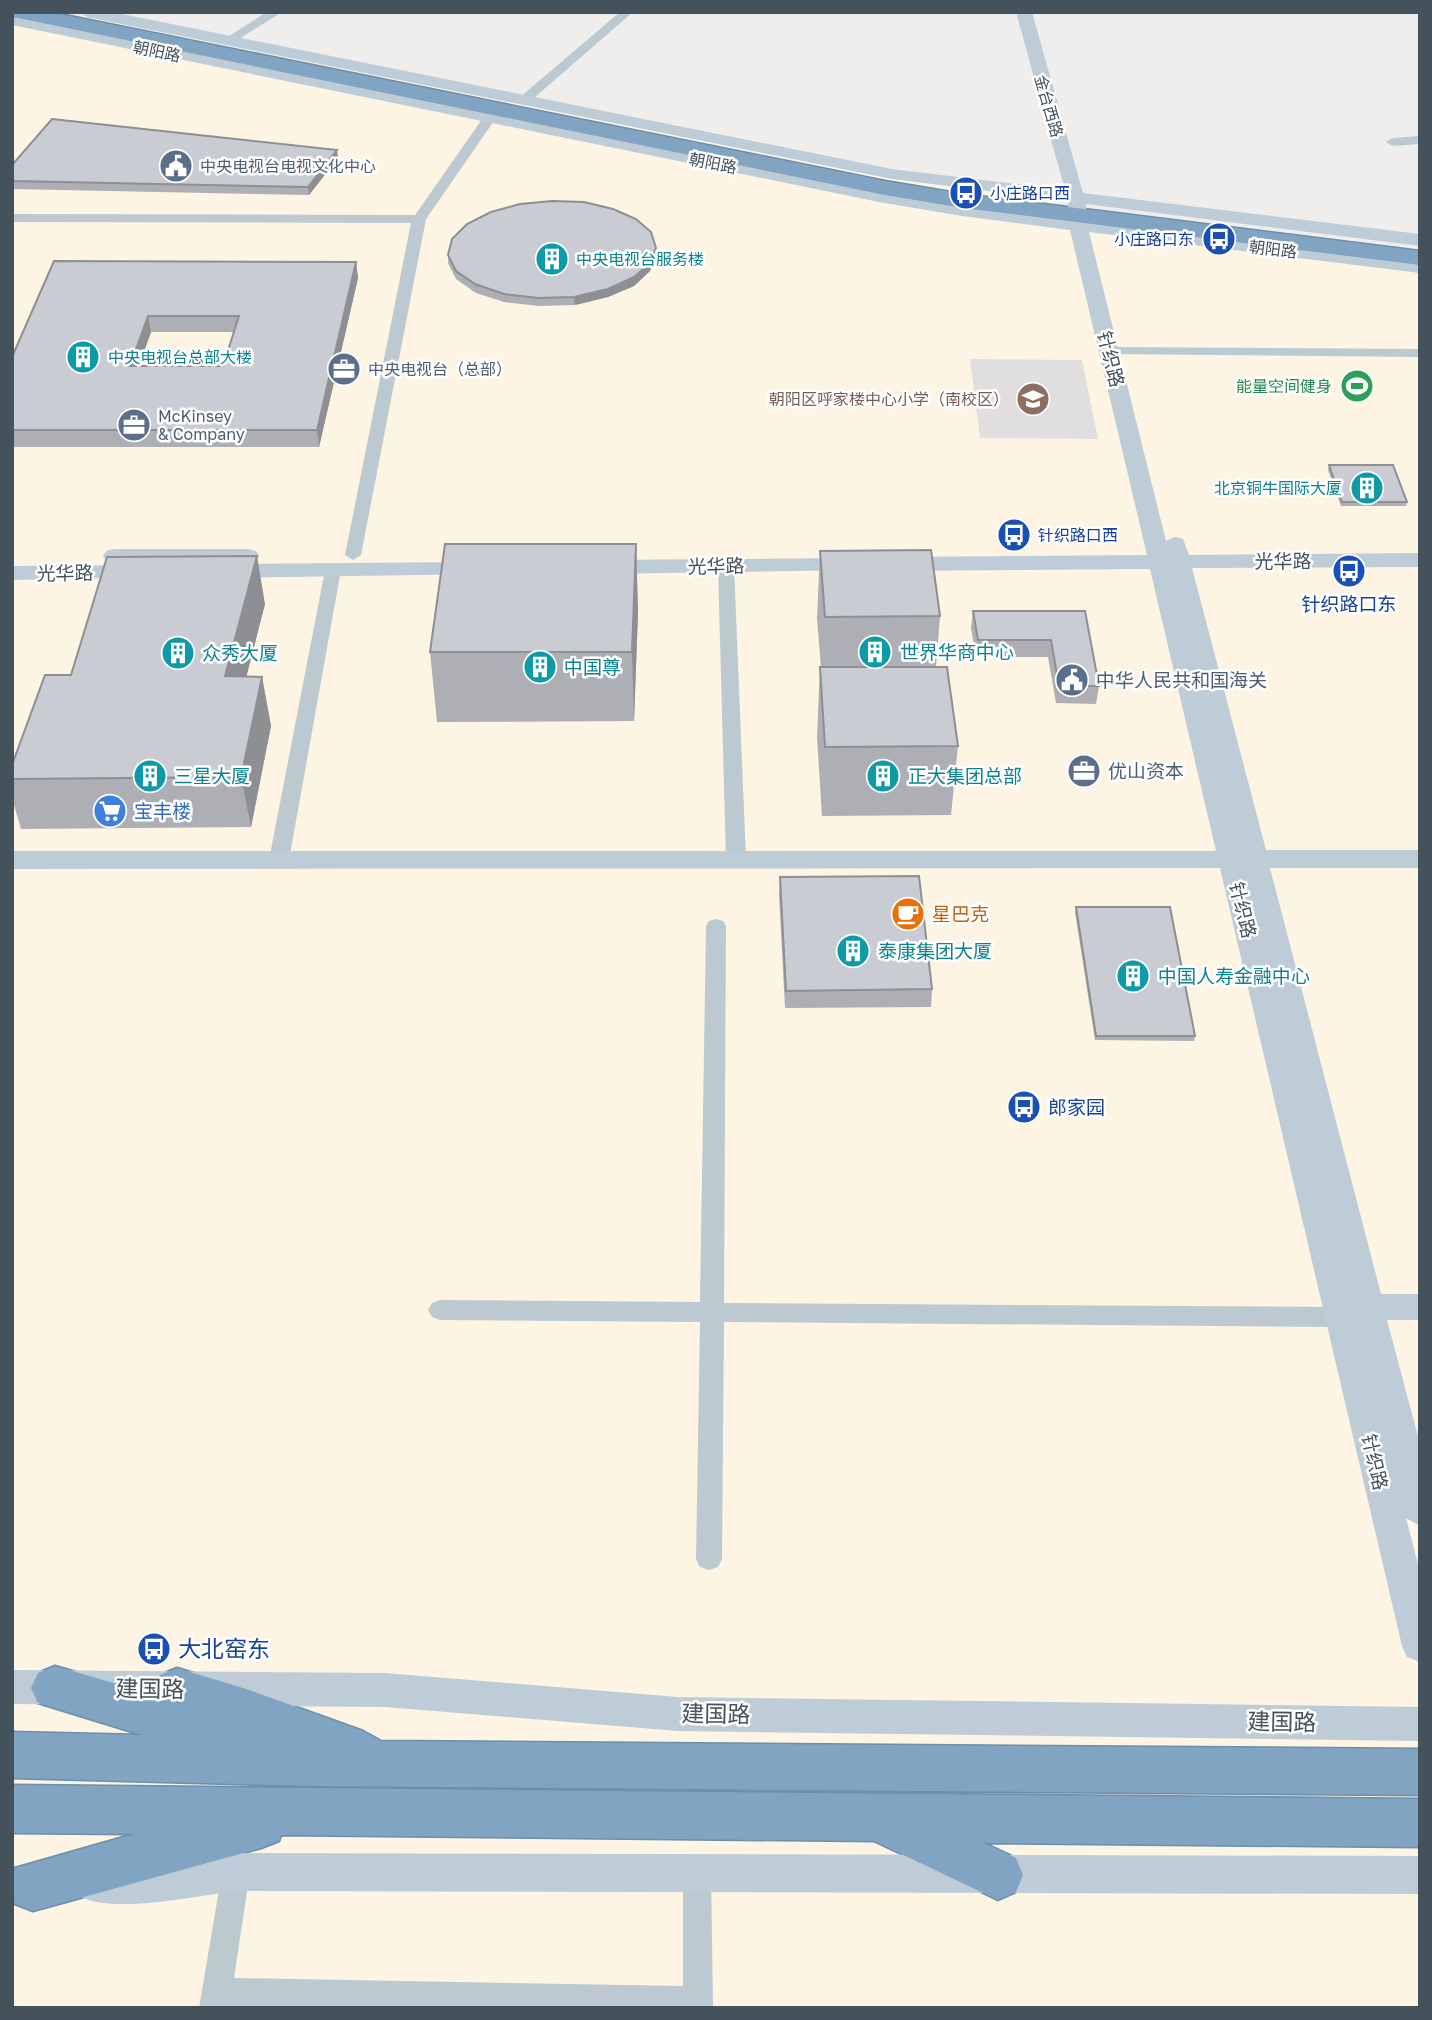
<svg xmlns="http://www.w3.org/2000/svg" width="1432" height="2020" font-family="'Golos Text','Noto Sans SC',sans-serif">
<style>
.commercial{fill:#fdf4e3}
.education{fill:#e1dedf}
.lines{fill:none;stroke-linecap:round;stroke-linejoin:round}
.highway-casing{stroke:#6b8fac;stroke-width:3}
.street{fill:#bcc9d1;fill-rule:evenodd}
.secondary{fill:#beccd8;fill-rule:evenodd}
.highway{fill:#80a4c1;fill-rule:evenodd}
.wall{fill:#adafb5;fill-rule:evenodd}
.shaded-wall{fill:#8d8f93}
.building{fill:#c9ccd2;stroke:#8d8f93;stroke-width:2;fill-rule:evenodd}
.labels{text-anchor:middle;stroke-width:5;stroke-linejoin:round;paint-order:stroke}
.far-street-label{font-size:16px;fill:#44525c;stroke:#fff}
.far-service-label{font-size:16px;fill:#4e5e75;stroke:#fff;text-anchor:start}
.far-transit-label{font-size:16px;fill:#164399;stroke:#fff;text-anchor:start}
.far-culture-label{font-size:16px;fill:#0d838f;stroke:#fff;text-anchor:start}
.far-leisure-label{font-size:16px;fill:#27864d;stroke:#fff;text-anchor:end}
.far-education-label{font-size:16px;fill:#785e54;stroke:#fff;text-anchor:end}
.street-label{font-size:19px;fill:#44525c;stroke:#fff}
.transit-label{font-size:19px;fill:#164399;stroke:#fff}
.culture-label{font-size:19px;fill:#0d838f;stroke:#fff;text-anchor:start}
.service-label{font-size:19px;fill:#4e5e75;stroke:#fff;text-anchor:start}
.shop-label{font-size:19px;fill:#366cbe;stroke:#fff;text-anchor:start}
.food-label{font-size:19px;fill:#c56008;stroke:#fff;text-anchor:start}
.near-transit-label{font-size:23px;fill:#164399;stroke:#fff;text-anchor:start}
.near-street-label{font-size:23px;fill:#44525c;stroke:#fff}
</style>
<rect width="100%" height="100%" fill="#f0eded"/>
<!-- commercial -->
<path class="commercial" d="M12 12H36L1078 208 1420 252V2008H12Z"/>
<!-- education -->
<path class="education" d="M970 359 1082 360 1098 439 980 438Z"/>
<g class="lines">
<defs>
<path id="highway" d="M12 12H50L885 181 963 194 1420 251V265L963 208 885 195 18 18 12 17Z
M55 1666 155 1695 153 1690 160 1675 177 1668 246 1689 363 1731 381 1741 1420 1749V1795L315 1786 12 1778V1732L142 1735 38 1703 31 1688 38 1673Z
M12 1785 1420 1799V1847L984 1843 1016 1858 1023 1875 1016 1892 998 1900 874 1841 281 1835 279 1841 261 1848 33 1911 15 1904C11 1893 11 1879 15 1868L134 1834 12 1833Z"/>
</defs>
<!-- highway casing -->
<use href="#highway" class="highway-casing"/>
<!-- street -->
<path class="street" d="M267 12H282L231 44 221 41Z
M620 12H633L527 104H519V98Z
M490 114 496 118 426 219 361 555 353 560 345 555 411 223 12 222V214L415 215 485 115Z
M1420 136V144L1393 146 1386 142 1393 138Z
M1109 347 1420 349V357L1104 354 1102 351 1104 348Z
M726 561 734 566 746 860 743 865H729L726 860 718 566Z
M333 565 341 570 289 860 286 865H272L269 860 325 570Z
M716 919 723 921 726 926 724 1303 1341 1307 1349 1310 1353 1317 1349 1324 1341 1327 724 1322 722 1559 718 1567 709 1570 700 1567 696 1559 700 1322 440 1320 432 1317 428 1310 432 1303 440 1300 700 1302 706 926 709 921Z
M236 1858 246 1862 250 1872 234 1978 683 1986V1874L687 1864 697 1860 707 1864 711 1874 713 2008H199L222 1872 226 1862Z"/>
<!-- secondary -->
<path class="secondary" d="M79 12H112L892 169 1065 190 1016 12H1032L1083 193 1420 234V246L1086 204 1087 221 1420 261V273L1089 232 1166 541 1175 537 1183 539 1189 555 1420 553V567L1192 568 1266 850H1420V868H1270L1381 1294H1420V1320H1387L1420 1444V1526L1406 1518 1420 1572V1662L1407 1657 1402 1646 1220 868 12 869V851H1216L1150 569 897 571 889 569 886 564 889 559 897 557 1147 555 1070 230 962 216 879 202 12 25V15L879 192 962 206 1068 218V201L892 179 87 17Z
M114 549H248L256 551 259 556 256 561 248 563 106 561 103 556 106 551Z
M856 558 864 560 867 565 864 570 600 574 592 572 589 567 592 562 600 560Z
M478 562 486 564 489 569 486 574 222 578 214 576 211 571 214 566 222 564Z
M139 565 147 567 150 572 147 577 12 580V566Z
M12 1670 385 1673 678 1697 1420 1707V1741L678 1731 385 1707 12 1704Z
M236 1853 1420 1856V1894L236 1891C196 1896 119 1913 83 1898L78 1885 83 1872 97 1866 165 1863Z"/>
<!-- highway -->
<use href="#highway" class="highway"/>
</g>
<!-- wall -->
<path class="wall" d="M338 158 309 195 12 189V165Z
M448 255 656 256 650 271 634 286 608 297 575 305 539 306 504 302 476 293 456 279 448 263Z
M54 261 356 262 358 278 319 447H12V357ZM151 332H234L223 366H139Z
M1329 465 1407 502 1406 506H1341L1328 470Z
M636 544 638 612 634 721 437 722 430 652Z
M820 551 940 616 936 667 958 746 951 815 822 816 817 737 820 667H821L817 619Z
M265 604 246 677H262L271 726 251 827 21 829 12 798V765L71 675Z
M973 611H1085L1099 686 1096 704 1056 703 1048 657H976L971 628Z
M780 877 932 989 931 1007 785 1008 779 895Z
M1076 907 1195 1036 1194 1041 1095 1040 1075 912Z"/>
<!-- shaded-wall -->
<path class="shaded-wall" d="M337 150 338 158 309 195 308 187Z
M656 248V256L650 271 634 286 608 297 575 305 574 297Z
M356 262 358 278 319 447 317 430Z
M148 316 151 332 133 382 130 366Z
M636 544 638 612 634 721 632 652Z
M257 556 265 604 234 725 225 676Z
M262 677 271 726 251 827 241 777Z"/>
<!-- building -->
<path class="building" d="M52 119 337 150 308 187 12 181V165Z
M552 201 584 202 613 209 636 219 651 232 656 248 650 263 634 277 608 289 574 297 538 298 504 294 475 284 456 271 448 255 452 239 467 224 491 212 520 204Z
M54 261 356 262 317 430H12V357ZM148 316H239L223 366H130Z
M1329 465H1393L1407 502H1342Z
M445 544H636L632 652H430Z
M931 550 940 616 825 617 820 551Z
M257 556 225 676 262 677 241 777 12 779V765L45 675H71L107 557Z
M973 611H1085L1099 686H1059L1051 640H978Z
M820 667H947L958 746 825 747Z
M919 876 932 989 786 991 780 877Z
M1076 907H1170L1195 1036H1096Z"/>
<!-- icons -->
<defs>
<symbol id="civic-disc" viewBox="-11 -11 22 22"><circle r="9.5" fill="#5c6f8a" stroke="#fff"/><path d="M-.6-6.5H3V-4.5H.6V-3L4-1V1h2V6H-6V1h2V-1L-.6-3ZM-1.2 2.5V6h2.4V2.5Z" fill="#fff"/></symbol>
<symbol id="bus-disc" viewBox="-11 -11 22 22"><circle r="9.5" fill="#1a4fb4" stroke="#fff"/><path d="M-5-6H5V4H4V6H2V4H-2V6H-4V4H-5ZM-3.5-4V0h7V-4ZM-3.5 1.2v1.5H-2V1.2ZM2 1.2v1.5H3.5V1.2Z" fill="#fff"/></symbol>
<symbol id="building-disc" viewBox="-11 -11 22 22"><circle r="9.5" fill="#0f9aa8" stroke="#fff"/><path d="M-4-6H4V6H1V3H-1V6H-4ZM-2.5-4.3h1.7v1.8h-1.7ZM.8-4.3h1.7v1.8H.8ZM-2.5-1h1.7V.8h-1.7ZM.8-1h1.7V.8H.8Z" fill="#fff"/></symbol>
<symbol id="office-disc" viewBox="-11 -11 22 22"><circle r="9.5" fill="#5c6f8a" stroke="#fff"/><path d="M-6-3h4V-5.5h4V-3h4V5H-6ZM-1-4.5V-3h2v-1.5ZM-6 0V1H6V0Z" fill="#fff"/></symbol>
<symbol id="stadium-disc" viewBox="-11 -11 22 22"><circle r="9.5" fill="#2e9e5b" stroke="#fff"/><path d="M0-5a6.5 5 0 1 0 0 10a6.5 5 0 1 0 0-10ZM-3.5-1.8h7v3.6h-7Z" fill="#fff"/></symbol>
<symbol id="school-disc" viewBox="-11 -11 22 22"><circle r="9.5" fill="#8d6e63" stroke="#fff"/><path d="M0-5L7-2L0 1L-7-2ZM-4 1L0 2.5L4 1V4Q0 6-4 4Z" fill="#fff"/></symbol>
<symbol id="supermarket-disc" viewBox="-11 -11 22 22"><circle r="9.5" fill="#3f7fe0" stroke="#fff"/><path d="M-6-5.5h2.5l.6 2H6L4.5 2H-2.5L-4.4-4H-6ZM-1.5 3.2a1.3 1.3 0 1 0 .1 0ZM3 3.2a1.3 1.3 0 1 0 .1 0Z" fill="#fff"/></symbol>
<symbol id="cafe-disc" viewBox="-11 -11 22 22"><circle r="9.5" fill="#e8710a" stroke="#fff"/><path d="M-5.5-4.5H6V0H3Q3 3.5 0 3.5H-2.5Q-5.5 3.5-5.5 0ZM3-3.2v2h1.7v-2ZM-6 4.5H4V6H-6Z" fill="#fff"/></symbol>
</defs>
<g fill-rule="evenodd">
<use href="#civic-disc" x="157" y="147" width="38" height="38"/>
<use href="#bus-disc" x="947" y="174" width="38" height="38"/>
<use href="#bus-disc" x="1200" y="220" width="38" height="38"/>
<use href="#building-disc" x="533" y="240" width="38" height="38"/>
<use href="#building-disc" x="64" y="338" width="38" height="38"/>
<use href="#office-disc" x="325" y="350" width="38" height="38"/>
<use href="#stadium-disc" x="1338" y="367" width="38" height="38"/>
<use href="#school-disc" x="1014" y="380" width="38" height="38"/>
<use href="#office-disc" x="115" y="406" width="38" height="38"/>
<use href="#building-disc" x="1348" y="469" width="38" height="38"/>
<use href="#bus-disc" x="995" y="516" width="38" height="38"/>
<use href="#bus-disc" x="1330" y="552" width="38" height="38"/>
<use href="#building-disc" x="856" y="633" width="38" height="38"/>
<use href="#building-disc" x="159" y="634" width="38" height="38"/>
<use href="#building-disc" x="521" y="648" width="38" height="38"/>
<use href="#civic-disc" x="1053" y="661" width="38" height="38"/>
<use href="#office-disc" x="1065" y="752" width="38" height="38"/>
<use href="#building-disc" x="131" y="757" width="38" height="38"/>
<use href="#building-disc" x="864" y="757" width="38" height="38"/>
<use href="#supermarket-disc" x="91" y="792" width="38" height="38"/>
<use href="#cafe-disc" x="889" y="895" width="38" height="38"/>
<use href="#building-disc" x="834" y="932" width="38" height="38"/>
<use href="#building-disc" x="1114" y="957" width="38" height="38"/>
<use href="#bus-disc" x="1005" y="1088" width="38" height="38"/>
<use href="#bus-disc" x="135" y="1630" width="38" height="38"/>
</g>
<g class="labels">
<!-- far-street labels -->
<g class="far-street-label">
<text transform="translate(157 51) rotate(12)" y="6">朝阳路</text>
<text transform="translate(1049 106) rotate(74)" y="6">金台西路</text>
<text transform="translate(713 163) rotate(11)" y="6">朝阳路</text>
<text transform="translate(1273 249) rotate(7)" y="6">朝阳路</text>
</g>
<!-- far-service labels -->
<g class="far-service-label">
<text x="200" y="172">中央电视台电视文化中心</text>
<text x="368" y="375">中央电视台（总部）</text>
<text x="158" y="422">McKinsey<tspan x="158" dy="18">&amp; Company</tspan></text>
</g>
<!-- far-transit labels -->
<g class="far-transit-label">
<text x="990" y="199">小庄路口西</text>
<text x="1194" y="245" text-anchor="end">小庄路口东</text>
<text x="1038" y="541">针织路口西</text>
</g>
<!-- far-culture labels -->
<g class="far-culture-label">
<text x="576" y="265">中央电视台服务楼</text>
<text x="108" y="363">中央电视台总部大楼</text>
<text x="1342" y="494" text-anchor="end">北京铜牛国际大厦</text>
</g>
<!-- far-leisure labels -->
<g class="far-leisure-label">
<text x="1332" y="392">能量空间健身</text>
</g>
<!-- far-education labels -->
<g class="far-education-label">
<text x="1009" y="405">朝阳区呼家楼中心小学（南校区）</text>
</g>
<!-- street labels -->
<g class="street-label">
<text transform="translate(1111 359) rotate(76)" y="7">针织路</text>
<text x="1283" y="568">光华路</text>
<text transform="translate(716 566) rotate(-1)" y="7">光华路</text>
<text transform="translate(65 573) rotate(-1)" y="7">光华路</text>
<text transform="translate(1243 910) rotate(76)" y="7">针织路</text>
<text transform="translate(1375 1462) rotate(77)" y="7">针织路</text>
</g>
<!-- transit labels -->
<g class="transit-label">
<text x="1349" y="611">针织路口东</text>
<text x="1048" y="1114" text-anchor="start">郎家园</text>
</g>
<!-- culture labels -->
<g class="culture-label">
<text x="900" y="659">世界华商中心</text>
<text x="202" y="660">众秀大厦</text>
<text x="564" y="674">中国尊</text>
<text x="174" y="783">三星大厦</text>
<text x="908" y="783">正大集团总部</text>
<text x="878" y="958">泰康集团大厦</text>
<text x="1158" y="983">中国人寿金融中心</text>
</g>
<!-- service labels -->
<g class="service-label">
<text x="1096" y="687">中华人民共和国海关</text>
<text x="1108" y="778">优山资本</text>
</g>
<!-- shop labels -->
<g class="shop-label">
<text x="134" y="818">宝丰楼</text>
</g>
<!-- food labels -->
<g class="food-label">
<text x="932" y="921">星巴克</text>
</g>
<!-- near-transit labels -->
<g class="near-transit-label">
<text x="178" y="1657">大北窑东</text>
</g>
<!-- near-street labels -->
<g class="near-street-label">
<text transform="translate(150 1689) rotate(1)" y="8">建国路</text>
<text transform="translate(716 1714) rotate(1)" y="8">建国路</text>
<text transform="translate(1282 1722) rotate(1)" y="8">建国路</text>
</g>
</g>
<!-- border -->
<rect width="1432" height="2020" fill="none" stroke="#44525c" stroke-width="28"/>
</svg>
